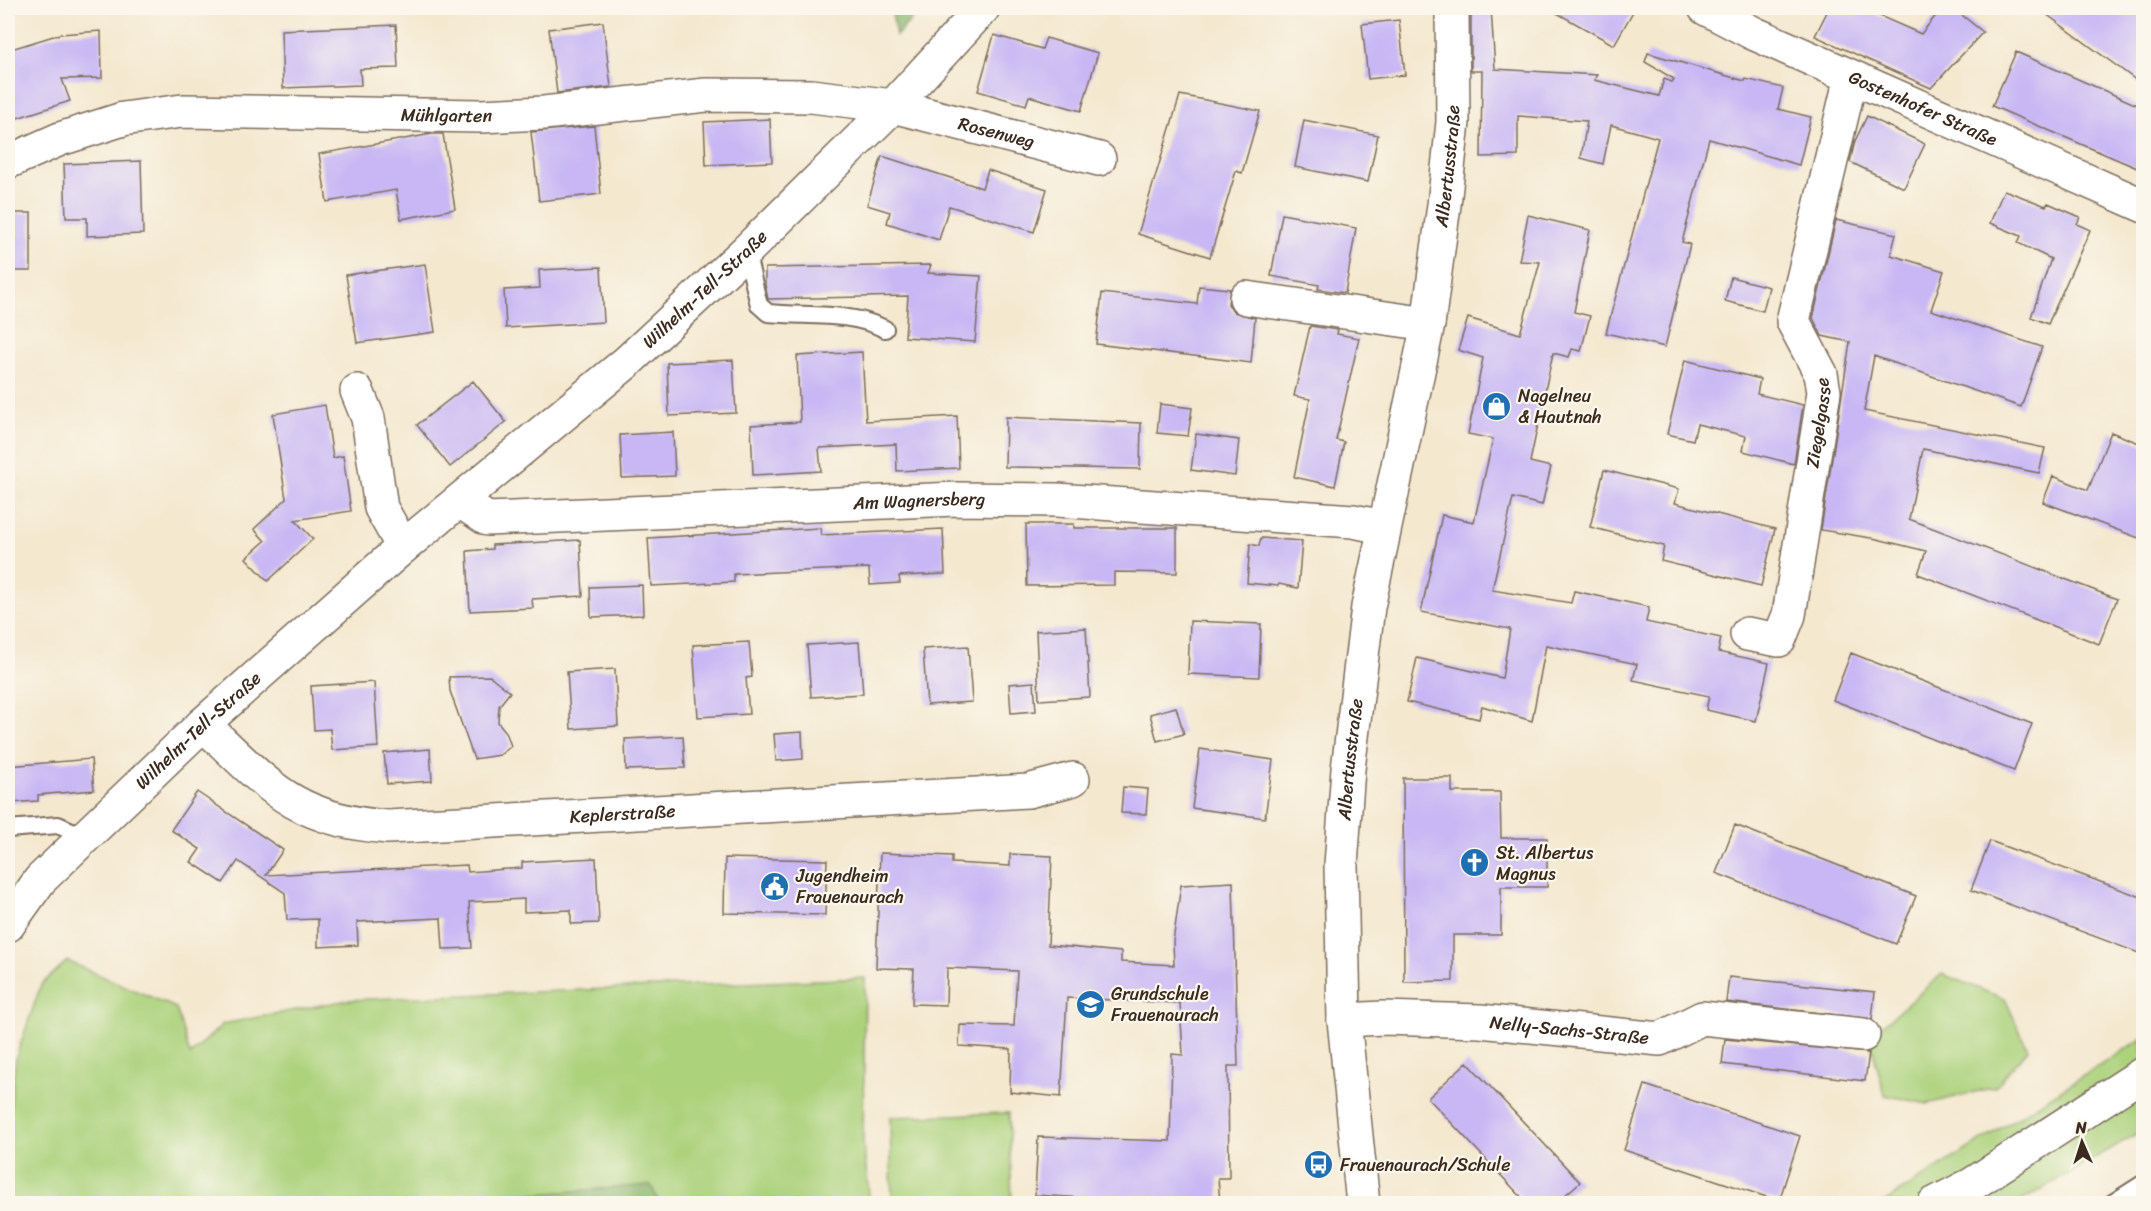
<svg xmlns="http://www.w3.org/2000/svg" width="2151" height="1211" font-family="Sriracha,sans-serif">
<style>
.green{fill:#acd27c;stroke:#747e4d;stroke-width:1.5}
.forest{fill:#89b46c;stroke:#626f45;stroke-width:1.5}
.building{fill:#c8b7f4}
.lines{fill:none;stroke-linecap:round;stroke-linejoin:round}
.lane-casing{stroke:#7c6c5c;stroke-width:20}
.street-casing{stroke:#7c6c5c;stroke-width:36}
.secondary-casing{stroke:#7c6c5c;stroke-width:36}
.lane{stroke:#fff;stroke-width:16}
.street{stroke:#fff;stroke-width:33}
.secondary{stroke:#fff;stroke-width:33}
.labels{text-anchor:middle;stroke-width:4.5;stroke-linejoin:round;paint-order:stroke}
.street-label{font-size:18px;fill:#3b2a1e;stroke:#fbf7ec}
.poi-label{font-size:18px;fill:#3b2a1e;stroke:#fbf7ec;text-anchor:start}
</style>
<rect width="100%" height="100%" fill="#fbf7ec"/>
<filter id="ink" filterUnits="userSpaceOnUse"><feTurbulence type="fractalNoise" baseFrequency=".0167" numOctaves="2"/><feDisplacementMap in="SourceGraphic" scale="12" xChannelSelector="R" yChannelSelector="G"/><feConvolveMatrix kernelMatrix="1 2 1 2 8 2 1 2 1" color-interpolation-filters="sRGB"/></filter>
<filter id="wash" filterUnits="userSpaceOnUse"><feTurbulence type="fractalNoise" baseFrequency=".008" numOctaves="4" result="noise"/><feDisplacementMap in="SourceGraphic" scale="24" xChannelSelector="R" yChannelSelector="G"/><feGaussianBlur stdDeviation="1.35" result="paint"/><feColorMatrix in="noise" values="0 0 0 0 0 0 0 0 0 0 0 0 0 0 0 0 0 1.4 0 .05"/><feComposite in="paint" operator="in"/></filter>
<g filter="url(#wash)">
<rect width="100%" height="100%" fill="#f4e8cf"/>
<!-- green -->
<path class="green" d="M67 961 176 1008 190 1055 223 1024 348 1000 865 978 863 1142 870 1203 8 1204V1128L16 1057 41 985Z
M1942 974 2005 999 2028 1049 1995 1087 1927 1104 1885 1095 1869 1037Z
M2143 1038V1130L2018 1203 1881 1204Z
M1009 1113 1012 1203H892L890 1117Z"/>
<!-- forest -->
<path class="forest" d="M891 8H922L896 36Z
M651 1185 659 1203 460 1204 459 1200Z"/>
<g id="blocks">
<!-- building -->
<path class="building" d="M1471 8H1491L1495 69 1597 75 1594 80 1659 96 1664 79 1672 82 1674 79 1645 62 1648 53 1745 81 1746 79 1783 88 1778 109 1811 117 1799 165 1709 139 1682 242 1690 244 1665 347 1606 333 1658 138 1611 125 1603 164 1581 158 1587 121 1518 116V156L1481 157 1482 71H1471Z
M1548 8H1635L1614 45Z
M1829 8H1878L1875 14 1921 34 1942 8H1953L1983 32 1931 88 1815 36Z
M2038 8H2144V86Z
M1399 20 1405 75 1368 79 1362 24Z
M603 22 611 87 557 93 549 29Z
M396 25 398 68 360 69 361 85 283 88 281 30Z
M101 31 102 78 62 79 70 101 8 121V50L60 34Z
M994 35 1042 49 1046 38 1098 53 1081 111 1029 96 1026 105 978 91Z
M2016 52 2144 108V171L1992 106Z
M1180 95 1260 111 1242 173 1236 171 1210 257 1138 234Z
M1867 116 1925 144 1904 188 1850 162 1855 141Z
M770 119 772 162 706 165 704 122Z
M1304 120 1378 135 1368 182 1295 167Z
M594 126 601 194 539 201 531 132Z
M432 134H443L455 209 401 219 396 190 327 202 319 154Z
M882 156 982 188 988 170 1047 189 1034 232 949 206 939 240 887 223 890 212 867 205Z
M141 161 143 234 87 236V218H66L64 164Z
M2004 190 2046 206 2048 203 2080 217 2077 224 2090 230 2048 324 2031 317 2051 259 2018 243 2021 236 1990 223Z
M8 213H31V271H8Z
M1282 214 1356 228 1345 293 1318 289 1319 285 1271 276Z
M1528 215 1590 230 1574 312 1590 316 1581 351 1572 349 1569 357 1553 353 1530 462 1551 467 1542 505 1513 498 1492 590 1571 603 1574 591 1649 607 1646 622 1721 638 1718 652 1769 663 1756 721 1706 710 1709 696 1633 680 1637 664 1546 645 1532 721 1482 706 1479 719 1407 702 1417 658 1502 678 1510 629 1421 612 1442 515 1474 522 1493 439 1468 434 1483 358 1458 350 1468 318 1520 334 1540 262 1519 261Z
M1836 220 1896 234 1891 255 1944 271 1931 310 2042 347 2021 407 1874 356 1864 411 2045 448 2039 473 1923 449 1909 519 2117 599 2099 644 1918 574 1926 551 1877 539 1821 530 1850 342 1822 336 1813 318Z
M425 264 435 332 357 343 346 275Z
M931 265 928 273 981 276 975 342 905 337 908 296 768 299 765 285V268Z
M601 267 604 322 506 328 504 290 540 288 539 270Z
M1731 277 1769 287 1763 311 1725 301Z
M1199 286 1230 289 1228 304 1234 312 1255 318 1251 363 1096 344 1102 293 1197 304Z
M1310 326 1338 330 1337 334 1359 338 1336 440 1344 442 1335 486 1294 477 1310 399 1294 396Z
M862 352 866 421 957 416 959 468 897 471 896 444 819 448 821 471 753 475 751 425 800 422 797 356Z
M733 360 736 413 669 416 667 363Z
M1685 360 1760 379 1757 394 1803 405 1794 464 1743 451 1746 436 1697 424 1693 440 1667 434Z
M473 381 506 422 450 467 417 425Z
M1160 404 1192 408 1188 436 1157 433Z
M325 405 333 458 343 456 351 511 295 520 313 539 268 581 246 558 265 541 254 529 286 499 273 414Z
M1006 417 1141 423 1140 469 1005 467Z
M673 432 675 476 622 478 620 435Z
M2111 432 2144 445V540L2043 502 2053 476 2088 490Z
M1196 434 1239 440 1235 476 1191 470Z
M1604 470 1679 489 1675 503 1775 529 1761 586 1661 561 1664 546 1590 527Z
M1026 524H1074V528H1177V573L1114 572V585L1027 586Z
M820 528 821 535 943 529 945 574 899 576 900 583 870 585 869 568 734 574V582L651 586 648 538Z
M1261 538 1302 541 1298 588 1279 584 1278 586 1247 583 1250 544 1259 546Z
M580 540 583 596 532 599 533 608 470 611 467 551 492 549V545Z
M642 585 643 615 591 617 590 587Z
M1190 621 1261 624 1259 677 1188 674Z
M1086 628 1090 697 1039 700 1036 631Z
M749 642 752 677 746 678 749 714 698 717 693 645Z
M859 642 863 694 811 697 807 645Z
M968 646 972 702 927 705 923 649Z
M1851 653 2032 724 2014 771 1833 700Z
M615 669 618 726 571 729 567 672Z
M490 676 510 692 499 706 498 722 506 732 511 746 500 755 474 759 450 691 449 677Z
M374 682 378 747 332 750 330 729 314 730 311 686Z
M1034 682 1036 711 1011 713 1009 684Z
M1176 707 1184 734 1157 741 1150 714Z
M802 732 803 759 776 761 774 734Z
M683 736 685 768 626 770 625 739Z
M430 749 432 781 387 784 384 753Z
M1200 749 1273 760 1265 818 1192 808Z
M91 759 94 790 38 795V801L8 803V766Z
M1403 778H1452V792H1500L1501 838H1547V887H1501V935H1453V981L1404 982Z
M1123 787 1148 789 1146 814 1121 813Z
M197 792 283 850 266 875 467 865 468 872 522 868V862L596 858 599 923 571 924V910L524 912V899L469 902 472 948 443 949 441 918 357 922 358 945 318 947V919L287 920 285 893 238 861 223 883 191 862 200 849 171 830Z
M1735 825 1916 896 1896 944 1716 873Z
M1990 841 2144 898V955L1971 890Z
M880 853 952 856V863L1010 866V854L1052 856 1048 945 1121 952V962L1174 965 1173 942 1181 885 1233 882 1238 1066H1228L1229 1178H1218L1220 1203H1171L1035 1195 1038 1137 1170 1141 1172 1054 1183 1055 1180 1003 1067 998 1061 1097 1010 1092 1011 1049 959 1046 960 1025 1014 1026 1017 971 947 968 946 1005 912 1004 914 969 876 968Z
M725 858 827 860 825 915 724 913Z
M1729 977 1875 992 1872 1019 1726 1002Z
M1725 1039 1869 1053 1865 1081 1722 1064Z
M1467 1062 1580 1182 1556 1203H1527L1428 1098Z
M1645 1085 1800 1136 1779 1201 1624 1150Z"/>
</g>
</g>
<g filter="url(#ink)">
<use href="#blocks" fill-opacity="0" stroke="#7c6c5c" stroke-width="1.5"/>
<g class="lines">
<defs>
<path id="lane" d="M746 251 759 305 768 313C808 317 849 311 885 329
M8 829 58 825 83 836
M2111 1204 2144 1183"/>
<g id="street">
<path id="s1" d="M1705 8 1753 33 2144 206"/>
<path id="s2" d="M8 162 60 139 123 119 182 111 481 116 544 113 706 95 811 96 893 106 1099 159"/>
<path d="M1246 298 1428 324"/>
<path d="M357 391 368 418 381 508 403 547"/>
<path id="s3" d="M460 501 487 519 956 499 1057 500 1353 521 1383 527"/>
<path id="s4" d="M1747 634 1779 640 1789 615 1824 392 1821 374 1793 321 1851 77"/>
<path id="s5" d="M203 724C268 785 293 820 388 827L1028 791 1073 779"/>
<path id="s6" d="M8 925 40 880 203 724 403 547 627 362 746 251 893 106 983 8"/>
<path id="s7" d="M1344 1020 1383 1018 1480 1021 1660 1039 1702 1018 1863 1035"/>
<path id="s8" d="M1363 1204 1344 1020 1341 865 1348 769 1368 607 1428 324 1444 205 1453 122 1452 8"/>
</g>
<path id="secondary" d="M1934 1204 1971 1185 2144 1073"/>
</defs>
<!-- lane casing -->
<use href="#lane" class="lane-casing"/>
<!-- street casing -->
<use href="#street" class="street-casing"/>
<!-- secondary casing -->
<use href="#secondary" class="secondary-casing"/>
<!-- lane -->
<use href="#lane" class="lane"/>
<!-- street -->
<use href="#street" class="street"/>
<!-- secondary -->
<use href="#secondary" class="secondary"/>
</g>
</g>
<!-- icons -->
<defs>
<symbol id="shop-disc" viewBox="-11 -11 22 22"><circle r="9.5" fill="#1f6fb2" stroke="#fbf7ec"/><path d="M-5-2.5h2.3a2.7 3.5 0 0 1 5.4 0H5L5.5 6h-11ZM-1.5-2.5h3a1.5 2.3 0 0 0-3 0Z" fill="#fff"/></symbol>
<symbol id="church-disc" viewBox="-11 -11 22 22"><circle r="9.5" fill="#1f6fb2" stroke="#fbf7ec"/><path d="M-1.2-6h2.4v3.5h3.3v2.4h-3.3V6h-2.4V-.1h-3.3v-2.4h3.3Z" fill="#fff"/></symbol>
<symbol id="civic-disc" viewBox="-11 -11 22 22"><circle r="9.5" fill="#1f6fb2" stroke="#fbf7ec"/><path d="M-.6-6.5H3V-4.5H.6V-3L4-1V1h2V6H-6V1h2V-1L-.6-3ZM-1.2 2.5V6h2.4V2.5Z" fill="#fff"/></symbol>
<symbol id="school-disc" viewBox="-11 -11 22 22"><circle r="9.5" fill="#1f6fb2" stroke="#fbf7ec"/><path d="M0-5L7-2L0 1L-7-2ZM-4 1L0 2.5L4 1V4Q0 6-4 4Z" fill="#fff"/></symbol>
<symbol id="bus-disc" viewBox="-11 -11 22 22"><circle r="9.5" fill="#1f6fb2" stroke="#fbf7ec"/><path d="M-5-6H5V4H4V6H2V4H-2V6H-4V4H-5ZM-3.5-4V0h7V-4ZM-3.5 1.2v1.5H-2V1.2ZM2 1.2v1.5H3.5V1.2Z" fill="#fff"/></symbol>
</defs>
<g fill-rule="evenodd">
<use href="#shop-disc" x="1480" y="390" width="33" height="33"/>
<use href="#church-disc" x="1458" y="846" width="33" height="33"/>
<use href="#civic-disc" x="758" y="870" width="33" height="33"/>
<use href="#school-disc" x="1074" y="988" width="33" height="33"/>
<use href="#bus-disc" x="1302" y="1148" width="33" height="33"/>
</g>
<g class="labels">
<!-- street labels -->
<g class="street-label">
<text dy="6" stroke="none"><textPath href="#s1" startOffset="240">Gostenhofer Straße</textPath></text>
<text dy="6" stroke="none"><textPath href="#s2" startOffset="447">Mühlgarten</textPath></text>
<text dy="6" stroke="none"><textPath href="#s2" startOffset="1002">Rosenweg</textPath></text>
<text dy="6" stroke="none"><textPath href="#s8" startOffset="1048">Albertusstraße</textPath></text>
<text dy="6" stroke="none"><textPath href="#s6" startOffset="945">Wilhelm-Tell-Straße</textPath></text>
<text dy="6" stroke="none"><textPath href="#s4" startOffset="254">Ziegelgasse</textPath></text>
<text dy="6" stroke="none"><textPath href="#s3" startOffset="465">Am Wagnersberg</textPath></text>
<text dy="6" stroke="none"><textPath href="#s6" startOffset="273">Wilhelm-Tell-Straße</textPath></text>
<text dy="6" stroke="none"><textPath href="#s8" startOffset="446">Albertusstraße</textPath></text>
<text dy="6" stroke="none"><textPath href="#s5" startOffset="453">Keplerstraße</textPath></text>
<text dy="6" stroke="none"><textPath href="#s7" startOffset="226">Nelly-Sachs-Straße</textPath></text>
</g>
<!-- poi labels -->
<g class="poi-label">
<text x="1518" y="402">Nagelneu<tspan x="1518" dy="21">&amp; Hautnah</tspan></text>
<text x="1496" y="859">St. Albertus<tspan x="1496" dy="21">Magnus</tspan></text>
<text x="796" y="882">Jugendheim<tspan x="796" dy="21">Frauenaurach</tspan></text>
<text x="1111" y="1000">Grundschule<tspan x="1111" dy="21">Frauenaurach</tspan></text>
<text x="1340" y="1171">Frauenaurach/Schule</text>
</g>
</g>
<!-- margin -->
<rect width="2151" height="1211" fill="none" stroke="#fbf7ec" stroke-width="30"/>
<!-- north arrow -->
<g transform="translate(2082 1142) rotate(357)" stroke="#fbf7ec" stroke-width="4.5" paint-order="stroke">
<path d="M0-4.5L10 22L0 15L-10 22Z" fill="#3b2a1e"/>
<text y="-9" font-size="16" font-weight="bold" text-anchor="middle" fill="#3b2a1e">N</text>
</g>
</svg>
